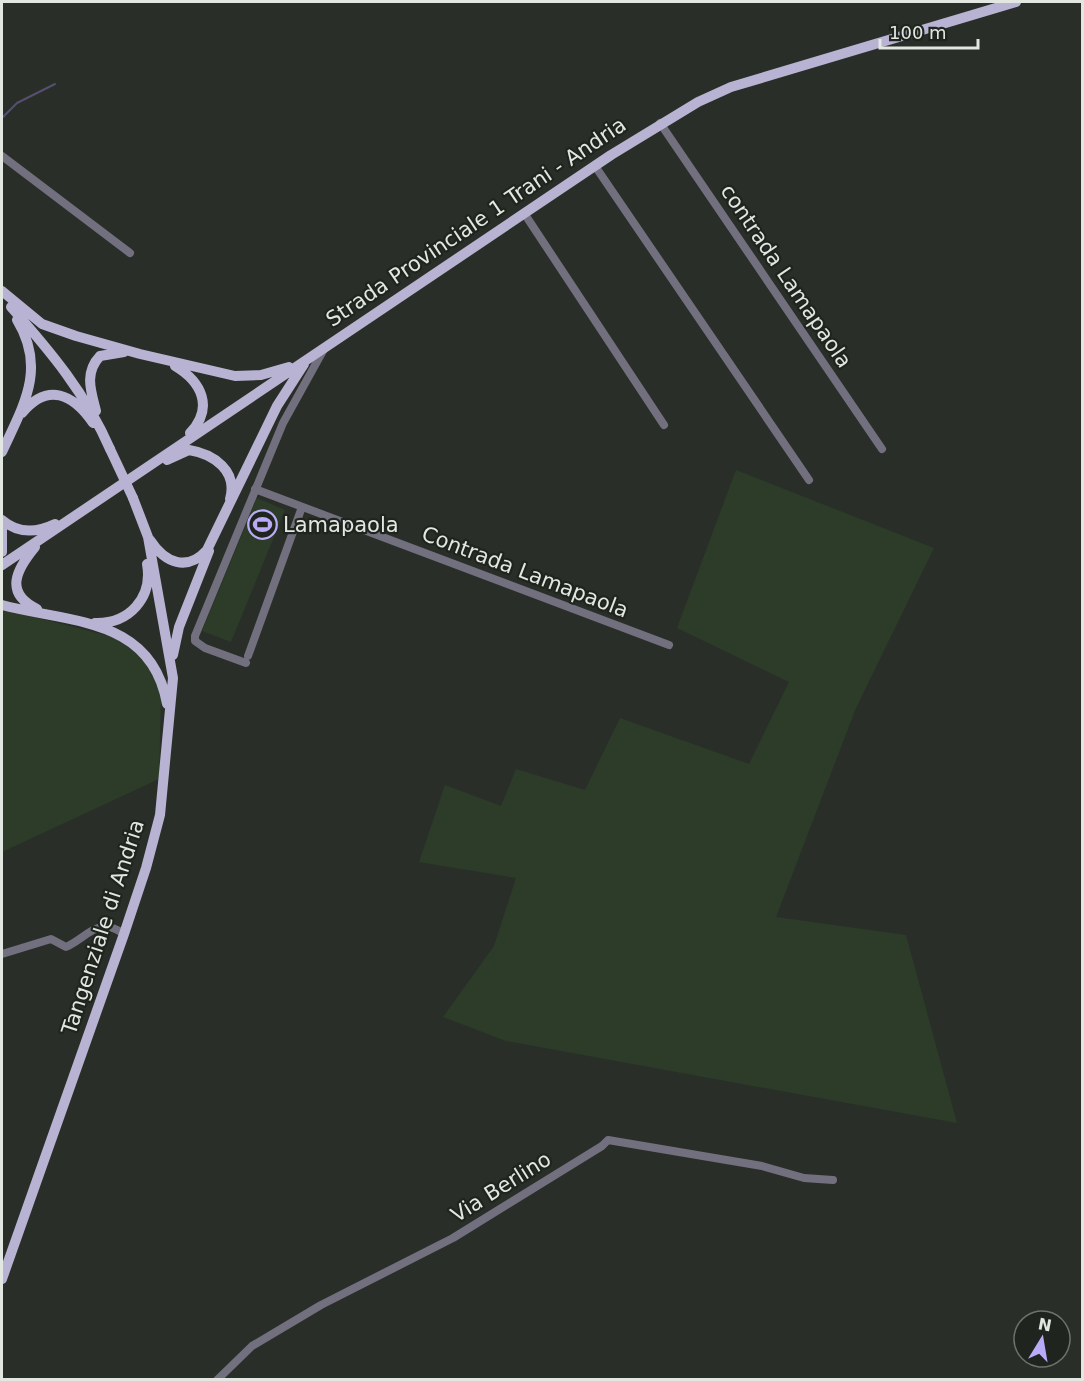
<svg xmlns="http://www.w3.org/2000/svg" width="1084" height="1381" font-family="'DejaVu Sans',sans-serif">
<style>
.green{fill:#2c3c29}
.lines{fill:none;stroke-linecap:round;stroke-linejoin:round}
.stream{stroke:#554f6f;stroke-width:2}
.minor{stroke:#72707f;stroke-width:8}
.major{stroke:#b8b3d2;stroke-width:10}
.major-bridge{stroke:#b8b3d2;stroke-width:10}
.labels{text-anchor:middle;stroke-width:4.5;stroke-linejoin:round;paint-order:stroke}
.street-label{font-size:21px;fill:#e3e7e2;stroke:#1f251e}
.poi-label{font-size:21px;fill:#e3e7e2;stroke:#1f251e;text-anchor:start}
</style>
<rect width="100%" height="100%" fill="#292f28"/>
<!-- green -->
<path class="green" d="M736 470 934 548 856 708 776 917 906 935 957 1123 506 1041 443 1017 494 946 516 878 419 862 445 785 501 806 516 769 585 790 620 718 749 764 789 682 677 628Z
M257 498 285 510 231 642 202 631Z
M2 609 125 640 157 675 161 696 159 779 2 852Z"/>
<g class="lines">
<!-- stream -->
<path class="stream" d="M2 118 17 103 55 84"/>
<!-- minor -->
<path class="minor" d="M660 123 882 449
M2 156 130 253
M595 166 809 480
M524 213 664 425
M255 489 669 645
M248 656 302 507
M246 663 205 648 195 641V636L283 423 324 349
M2 954 51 939 66 947C89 936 98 916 124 934
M217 1380 252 1346 321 1305 453 1238 602 1146 608 1140 762 1166 804 1178 833 1180"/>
<!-- major -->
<path class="major" d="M2 291 42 324 76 336 140 354 235 376 261 375 289 367
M11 307C51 352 86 394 110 449
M175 366C202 382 214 408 190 433
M96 411C91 391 84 373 100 356L124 352
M22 413C48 382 73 394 93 423
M2 452C23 406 47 369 17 320
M167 460 189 450C214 454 238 471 230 499
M2 520C18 534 36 533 55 524
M2 530V552
M150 540C165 563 187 572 207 550L277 406 304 364
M35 547C16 570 4 593 37 609
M2 565 611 155 698 102 731 87 1016 2
M2 605C70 623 152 617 167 704
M95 623C129 624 153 598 147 564
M173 655 179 627 209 551
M2 1279 124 934 146 868 160 815 173 678 148 537 133 498"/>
<!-- major-bridge -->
<path class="major-bridge" d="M110 449 133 498"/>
</g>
<!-- icons -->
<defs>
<symbol id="stadium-ring" viewBox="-11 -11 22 22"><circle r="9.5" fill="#1f251e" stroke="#b9abf7" stroke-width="1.5"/><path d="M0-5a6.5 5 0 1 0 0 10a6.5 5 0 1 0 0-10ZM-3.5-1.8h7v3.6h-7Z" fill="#b9abf7"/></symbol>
</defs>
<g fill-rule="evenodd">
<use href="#stadium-ring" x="246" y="508" width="33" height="33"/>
</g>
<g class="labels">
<!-- street labels -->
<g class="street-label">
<text transform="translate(476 222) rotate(-34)" y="7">Strada Provinciale 1 Trani - Andria</text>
<text transform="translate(786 276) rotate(56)" y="7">contrada Lamapaola</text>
<text transform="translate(525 572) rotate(21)" y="7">Contrada Lamapaola</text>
<text transform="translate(103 927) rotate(-72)" y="7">Tangenziale di Andria</text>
<text transform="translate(501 1187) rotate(-32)" y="7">Via Berlino</text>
</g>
<!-- poi labels -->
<g class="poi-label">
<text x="283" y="532">Lamapaola</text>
</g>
</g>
<!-- border -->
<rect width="1084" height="1381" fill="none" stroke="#e3e7e2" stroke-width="6"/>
<!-- north arrow -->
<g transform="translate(1042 1339) rotate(11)"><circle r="28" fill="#1f251e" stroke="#6d736c" stroke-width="1.5"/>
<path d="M0-4.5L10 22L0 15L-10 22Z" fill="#b9abf7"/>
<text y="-9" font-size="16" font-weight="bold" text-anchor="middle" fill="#e3e7e2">N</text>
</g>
<!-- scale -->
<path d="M880 39v9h98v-9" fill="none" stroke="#e3e7e2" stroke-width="3"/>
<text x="889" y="39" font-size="18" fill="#e3e7e2" stroke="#1f251e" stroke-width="4.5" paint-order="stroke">100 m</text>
</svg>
